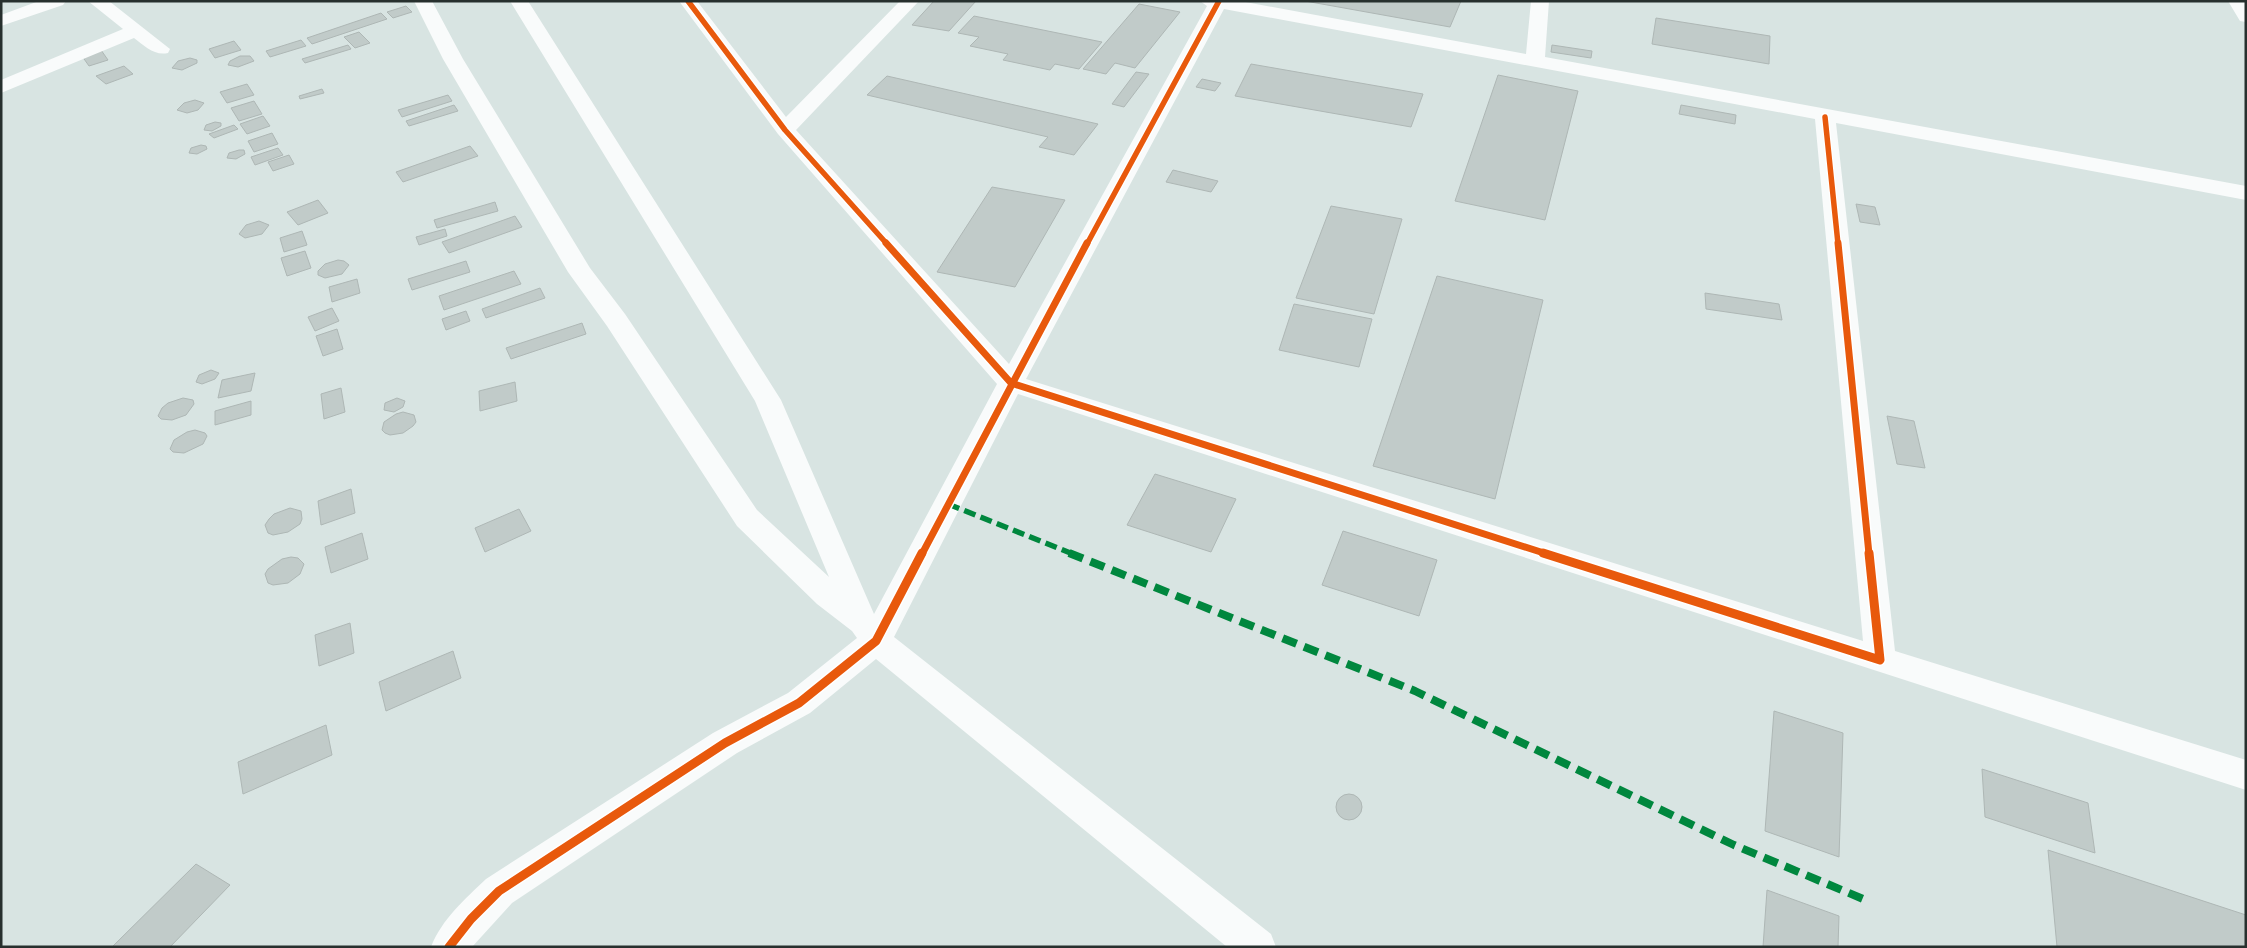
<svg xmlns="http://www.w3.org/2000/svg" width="2247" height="948" font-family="Mulish,sans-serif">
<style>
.building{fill:#c1cbc9;stroke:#aeb7b5}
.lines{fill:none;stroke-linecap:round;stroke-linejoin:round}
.minor{fill:#f9fbfb;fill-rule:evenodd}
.quiet-far1{stroke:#00873e;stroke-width:5.5;stroke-dasharray:12 5.5;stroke-linecap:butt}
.quiet{stroke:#00873e;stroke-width:8;stroke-dasharray:15 8;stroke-linecap:butt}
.cycleway-far2-casing{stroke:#fff;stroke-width:8}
.cycleway-far1-casing{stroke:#fff;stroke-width:10}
.cycleway-casing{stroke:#fff;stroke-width:12}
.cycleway-far2{stroke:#e8590c;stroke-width:5.5}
.cycleway-far1{stroke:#e8590c;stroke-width:7}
.cycleway{stroke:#e8590c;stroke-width:9}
</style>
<rect width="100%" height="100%" fill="#d8e4e2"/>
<!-- building -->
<path class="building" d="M934 1H976L949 31 912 25Z
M1305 1H1461L1450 27Z
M1139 4 1180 12 1135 68 1115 63 1106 74 1083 69Z
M406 6 412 12 393 18 387 12Z
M381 13 387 19 312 44 307 38Z
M974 16 1102 42 1079 69 1055 64 1050 70 1003 60 1008 54 970 46 979 37 958 33Z
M1656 18 1770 36 1769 64 1652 44Z
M359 32 370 43 355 48 344 37Z
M301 40 306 46 270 57 266 51Z
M234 41 241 50 215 58 209 49Z
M348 45 351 49 305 63 302 59Z
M1552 45 1592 51 1591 58 1551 52Z
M101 50 108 60 89 66 82 56Z
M240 56H250L254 61 238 67 228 65 230 61Z
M190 58 197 60V63L182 70 172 68 178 61Z
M1251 64 1423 94 1411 127 1235 96Z
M124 66 133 74 106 84 96 76Z
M1136 72 1149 74 1124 107 1112 104Z
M1498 75 1578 91 1545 220 1455 201Z
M887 76 1098 124 1074 155 1039 147 1048 137 867 95Z
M1202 79 1221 83 1215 91 1196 87Z
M247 84 254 95 227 103 220 92Z
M322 89 324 93 300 99 299 96Z
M448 95 452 101 402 117 398 110Z
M195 100 204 103 198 110 187 113 177 110 184 103Z
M254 101 262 114 239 121 231 108Z
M454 105 458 111 409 126 406 121Z
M1681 105 1736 115 1735 124 1679 114Z
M263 116 270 126 247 134 240 124Z
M215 122 221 123V126L212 131 204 130 206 125Z
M234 125 238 129 214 138 209 134Z
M272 133 278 144 254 152 248 141Z
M201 145 206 146 207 149 197 154 189 153 191 148Z
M470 146 478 156 403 182 396 172Z
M278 148 283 155 255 165 251 157Z
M239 150H244L245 154 236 159 227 158 229 153Z
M289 155 294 164 273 171 268 162Z
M1173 170 1218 181 1211 192 1166 182Z
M992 187 1065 200 1015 287 937 272Z
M318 200 328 213 298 225 287 212Z
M495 202 498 211 437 228 434 220Z
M1856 204 1875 207 1880 225 1860 222Z
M1331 206 1402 219 1374 314 1296 298Z
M515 216 522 227 449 253 442 242Z
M259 221 269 225 262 234 245 238 239 234 246 225Z
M445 229 447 236 419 245 416 237Z
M302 231 307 245 284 252 280 238Z
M305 251 311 268 287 276 281 258Z
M338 260 344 261 349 265 342 274 325 278 318 275V271L325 264Z
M466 261 470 272 412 290 408 279Z
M514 271 521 284 444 310 439 296Z
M1437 276 1543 300 1495 499 1373 466Z
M357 279 360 293 332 302 329 287Z
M540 288 545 298 486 318 482 309Z
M1705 293 1779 304 1782 320 1706 309Z
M1294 304 1372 319 1359 367 1279 350Z
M332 308 339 321 315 331 308 317Z
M466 311 470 321 446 330 442 319Z
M582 323 586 334 511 359 506 348Z
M337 329 343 349 323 356 316 336Z
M211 370 219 373 215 379 202 384 196 382 199 375Z
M255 373 251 391 218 398 222 380Z
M515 382 517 401 480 411 479 391Z
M341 388 345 412 324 419 321 394Z
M183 398 193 400 194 404 186 415 172 420 161 419 158 416 162 408 168 403Z
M397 398 405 401 403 407 394 412 384 410 385 403Z
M251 401V415L215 425V411Z
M403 412 414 415 416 422 413 426 403 433 390 435 385 433 382 430 384 422 396 414Z
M1887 416 1914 421 1925 468 1897 464Z
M195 430 205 433 207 436 203 444 184 453 173 452 170 449 174 440 187 432Z
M1155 474 1236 499 1211 552 1127 525Z
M351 489 355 513 321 525 318 501Z
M290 508 301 511 302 519 300 524 288 532 273 535 268 533 265 525 269 519 274 514Z
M519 509 531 531 485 552 475 528Z
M1343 531 1437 560 1419 616 1322 585Z
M362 533 368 559 331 573 325 547Z
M291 557 298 558 304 564 300 574 288 583 273 585 268 583 265 574 268 569 282 559Z
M350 623 354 653 319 666 315 635Z
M453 651 461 678 386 711 379 682Z
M1774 711 1843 733 1839 857 1765 831Z
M326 725 332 755 243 794 238 762Z
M1982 769 2088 803 2095 853 1985 817Z
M1336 807a13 13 0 1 1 26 0a13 13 0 1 1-26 0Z
M2048 850 2246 915V947H2057Z
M196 864 230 885 170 947H112Z
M1767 890 1839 916 1838 947H1763Z"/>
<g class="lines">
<!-- minor -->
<path class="minor" d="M39 1H66L63 5 1 26V15Z
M88 1H109L170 49 168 53C154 56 145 46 134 38L1 93V80L123 29Z
M414 1H432L463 59 590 268 625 314 757 510 829 577 755 401 510 1H528L781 400 874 614 997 384 778 134 679 1H697L786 117 900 1H919L796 130 1009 364 1207 6 1200 1H1240L1526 54 1531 1H1549L1545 57 2246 186V200L1836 123 1895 651 2246 760V790L1018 394 894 637 1271 934 1276 947H1227L876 659 810 713 737 753 512 903 472 947H431C442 919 465 899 486 879L713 733 788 693 857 638 852 631 817 604 737 526 607 326 568 272 443 59ZM1224 9 1815 119 1863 641 1026 379Z
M2228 1H2246V22L2240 21Z"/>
<!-- quiet-far1 -->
<path class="quiet-far1" d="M948 504 1073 554"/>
<!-- quiet -->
<path class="quiet" d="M1069 553 1415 691 1734 845 1868 901"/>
<defs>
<path id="cycleway-far2" d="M688 1 785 130 887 244
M1825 117 1838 244
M1087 244 1219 1"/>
<path id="cycleway-far1" d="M886 243 1011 383 1547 554
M1838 243 1869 554
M922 554 1087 243"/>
<path id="cycleway" d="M1543 553 1880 660 1869 553
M449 947 471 919 499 891 725 743 799 703 876 641 922 553"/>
</defs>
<!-- cycleway-far2 casing -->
<use href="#cycleway-far2" class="cycleway-far2-casing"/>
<!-- cycleway-far1 casing -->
<use href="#cycleway-far1" class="cycleway-far1-casing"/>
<!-- cycleway casing -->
<use href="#cycleway" class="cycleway-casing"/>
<!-- cycleway-far2 -->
<use href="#cycleway-far2" class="cycleway-far2"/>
<!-- cycleway-far1 -->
<use href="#cycleway-far1" class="cycleway-far1"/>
<!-- cycleway -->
<use href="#cycleway" class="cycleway"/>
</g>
<!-- border -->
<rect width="2247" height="948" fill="none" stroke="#27302e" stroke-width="5"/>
</svg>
